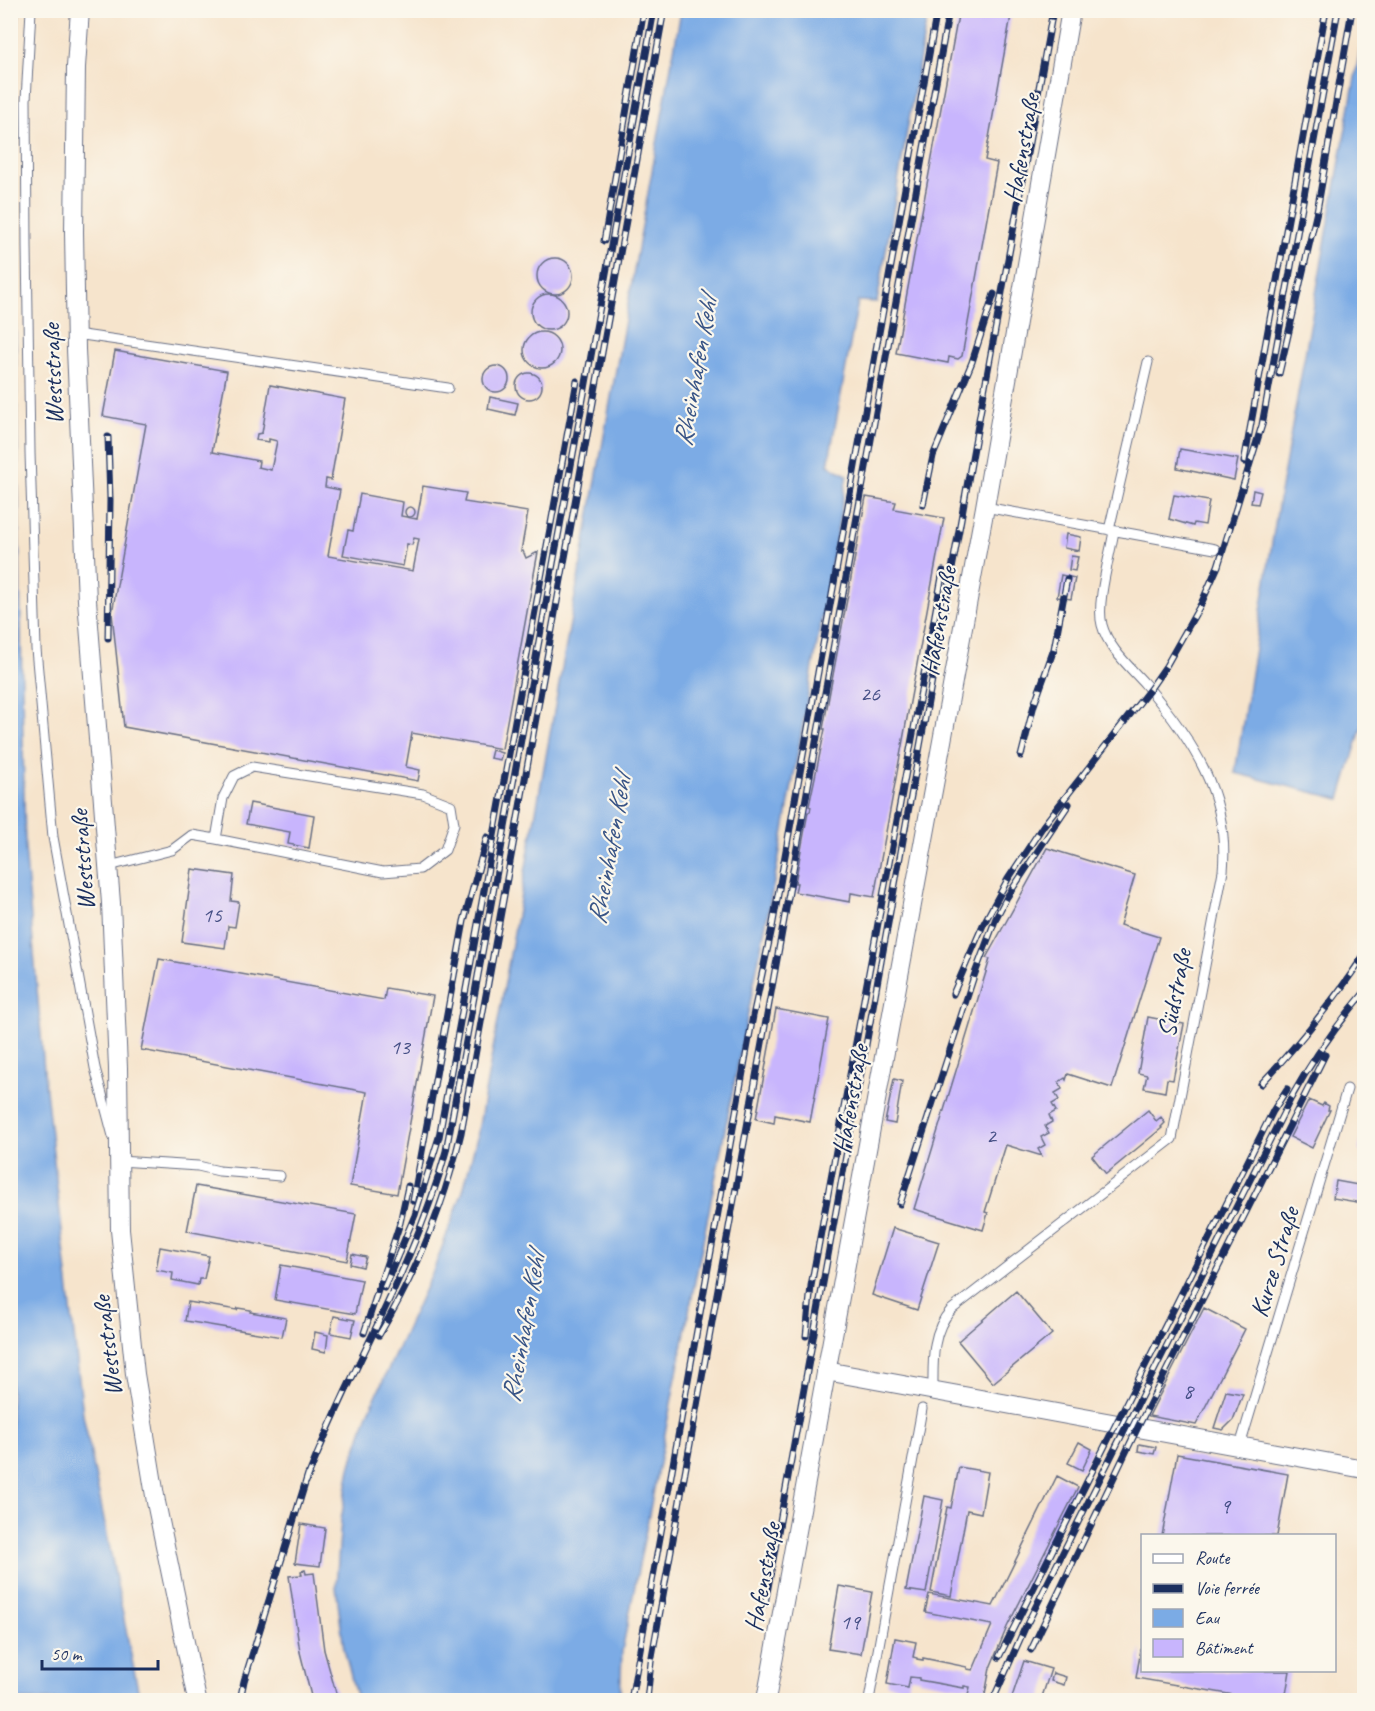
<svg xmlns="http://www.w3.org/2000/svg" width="1375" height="1711" font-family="Caveat,sans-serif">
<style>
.water{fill:#7babe5;stroke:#4b6da2;stroke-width:1.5}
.building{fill:#c8b5fd}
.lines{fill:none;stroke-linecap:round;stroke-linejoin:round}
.lane-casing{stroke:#686e84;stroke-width:11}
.street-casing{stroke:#686e84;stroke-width:20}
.lane{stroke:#fff;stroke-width:9}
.street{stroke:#fff;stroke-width:18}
.rail-casing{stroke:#1b2f5e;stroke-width:7}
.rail{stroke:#fbf7ec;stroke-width:4.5;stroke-dasharray:14;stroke-linecap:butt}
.labels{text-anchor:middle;stroke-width:4.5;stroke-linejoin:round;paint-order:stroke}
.number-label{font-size:22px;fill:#465086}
.street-label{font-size:26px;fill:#1b2f5e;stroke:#fbf7ec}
.water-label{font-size:27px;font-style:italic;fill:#385486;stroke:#fbf7ec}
</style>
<rect width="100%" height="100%" fill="#fbf7ec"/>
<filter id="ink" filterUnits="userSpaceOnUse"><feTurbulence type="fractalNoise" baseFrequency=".0167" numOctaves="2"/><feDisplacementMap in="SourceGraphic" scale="12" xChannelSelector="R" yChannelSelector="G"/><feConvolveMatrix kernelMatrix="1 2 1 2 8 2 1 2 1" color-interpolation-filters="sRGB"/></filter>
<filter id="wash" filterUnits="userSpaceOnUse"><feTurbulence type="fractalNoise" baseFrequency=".008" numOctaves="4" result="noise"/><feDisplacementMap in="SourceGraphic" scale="24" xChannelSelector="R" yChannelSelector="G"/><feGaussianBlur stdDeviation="1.35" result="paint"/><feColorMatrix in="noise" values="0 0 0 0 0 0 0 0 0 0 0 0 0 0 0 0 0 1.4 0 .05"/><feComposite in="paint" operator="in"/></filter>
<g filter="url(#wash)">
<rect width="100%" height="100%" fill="#f6e4cc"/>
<!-- water -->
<path class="water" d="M19 11 11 93 25 848 45 1082 83 1414 140 1700H11L10 11Z
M681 11H928L877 302 858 301 828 465 847 475 783 836 622 1651 620 1700H357L344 1649 336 1587 341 1520 350 1468 367 1416 434 1269 463 1191 477 1137Z
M1364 28V719L1340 799 1235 773 1280 493Z"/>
<g id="blocks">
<!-- building -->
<path class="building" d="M959 10H1012L985 160 997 163 962 356 958 359 949 357 948 363 896 353Z
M537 276a18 18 0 1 1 36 0a18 18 0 1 1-36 0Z
M531 312a18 18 0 1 1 36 0a18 18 0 1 1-36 0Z
M524 350a18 18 0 1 1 36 0a18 18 0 1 1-36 0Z
M115 351 227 371 212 452 259 461 258 467 271 470 277 441 269 439V442L256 440 257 434 262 433 270 385 345 399 331 480 326 479 325 487 340 490 328 556 413 571 419 539 414 538 412 545 407 544 403 566 343 555 348 530 353 531 360 494 403 502 401 516 417 519 423 486 466 493 464 502 528 512 521 551H523L526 558 538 552 502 749 412 733 406 767 420 770 418 781 124 727 112 613 146 424 103 416Z
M483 379a13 13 0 1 1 26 0a13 13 0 1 1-26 0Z
M516 386a13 13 0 1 1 26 0a13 13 0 1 1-26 0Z
M490 397 518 403 515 415 488 409Z
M1180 449 1238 459 1234 480 1177 468Z
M1253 490 1261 492 1258 504 1251 503Z
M1174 495 1209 501 1205 525 1194 523 1193 526 1169 519Z
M866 497 896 502 894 509 944 518 874 897 851 893 850 902 795 892 797 883H795L808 812H810L811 807 809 806 825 729H823Z
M405 512a5 5 0 1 1 10 0a5 5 0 1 1-10 0Z
M1066 534 1081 537 1079 551 1064 548Z
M1071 556 1078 557 1075 571 1069 570Z
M1061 575 1075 578 1071 599 1057 597Z
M492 750 502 753 500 760 490 758Z
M250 803 314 815 309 848 288 844 290 832 246 824Z
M1047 848 1135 875 1120 925 1159 937 1112 1088 1068 1074 1066 1080 1065 1078 1059 1082 1062 1089 1055 1093 1059 1100 1052 1104 1056 1111 1049 1115 1052 1122 1045 1126 1049 1133 1041 1137 1045 1145 1038 1149 1042 1156 1006 1145 985 1212 988 1213 983 1230 914 1209 990 959 986 958Z
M192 869 234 875 231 901 239 902 235 927 228 926 225 948 182 942Z
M159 959 384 1000 386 988 433 996 397 1194 350 1186 367 1092 141 1050Z
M776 1009 829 1019 810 1122 775 1115 774 1123 756 1119Z
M1148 1017 1184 1024 1173 1080 1167 1079 1165 1092 1144 1088 1147 1075 1138 1073Z
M894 1079 902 1081 895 1124 885 1122Z
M1309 1100 1322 1106 1324 1103 1329 1106 1328 1110H1330L1312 1148 1290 1137Z
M1148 1110 1156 1121 1161 1117 1165 1123 1161 1127 1162 1128 1106 1174 1092 1156Z
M1362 1130H1364V1151L1359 1150Z
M1336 1181 1364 1186 1362 1203 1333 1198Z
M196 1186 356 1214 347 1261 187 1231Z
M893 1228 939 1242 917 1310 872 1295Z
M160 1247 209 1256 204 1279H199L198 1285 172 1280 173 1273 156 1270Z
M352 1254 366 1257 363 1267 350 1264Z
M281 1265 362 1280 355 1314 275 1300Z
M1016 1291 1052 1334 993 1383 958 1341Z
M188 1302 237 1310 238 1308 251 1310 250 1312 286 1318 282 1337 185 1321Z
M1204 1308 1245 1329 1196 1425 1149 1416Z
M334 1316 355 1320 351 1337 330 1333Z
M315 1332 328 1335 326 1352 312 1349Z
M1226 1391 1243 1394 1233 1420 1223 1430 1214 1428Z
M1079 1442 1092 1449 1082 1470 1068 1463Z
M1139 1444 1156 1447 1154 1454 1138 1451Z
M1177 1454 1288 1474 1277 1536H1162Z
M959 1467 988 1472 981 1513 967 1510 951 1596 931 1592 947 1507 951 1508Z
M1057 1476 1078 1487 1007 1627 990 1668 984 1700H967L970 1687 964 1686V1688L919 1680V1678L910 1677 908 1688 887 1684 895 1638 916 1642 913 1657 917 1658V1659L923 1660V1658L967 1667V1669L973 1670 992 1625 925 1612 929 1594 993 1606Z
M924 1496 943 1500 926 1593 906 1590Z
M301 1524 325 1528 320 1566 295 1563Z
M305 1570 306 1574 314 1573 324 1650 338 1700H312L300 1652 289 1576 302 1575 301 1571Z
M839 1586 872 1592 861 1654 828 1649Z
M1141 1649 1143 1671H1290L1285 1700H1263L1136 1678Z
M1024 1661 1051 1669 1041 1700H1011Z
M1053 1673 1066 1677 1064 1685 1051 1681Z
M1363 1679 1364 1700H1359Z"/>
</g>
</g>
<g filter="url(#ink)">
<use href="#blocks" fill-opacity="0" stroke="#686e84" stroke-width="1.5"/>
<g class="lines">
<defs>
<path id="lane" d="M31 10 26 100 27 246 30 453 36 649 53 837 95 1068 113 1136
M76 334 448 388
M985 507 1215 549
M1109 530 1148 362
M109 866 172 850 192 835 216 839 383 872 420 869 445 850 454 824 451 805 423 794 252 767 234 776 223 798 216 839
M119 1161 198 1166 219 1171 280 1176
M933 1390C933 1362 931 1332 951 1310L1172 1139 1223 871C1230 795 1192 739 1145 684 1130 667 1108 648 1102 625 1096 603 1110 556 1114 531
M1240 1446 1347 1089
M869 1700 922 1409"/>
<path id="street" d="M80 10 76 67 74 232 76 349 87 600 111 903 118 1068 120 1230 135 1374 156 1502 197 1700
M826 1371 1364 1469
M766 1700 985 507 1071 10"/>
</defs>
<!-- lane casing -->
<use href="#lane" class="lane-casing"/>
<!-- street casing -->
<use href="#street" class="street-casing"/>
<!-- lane -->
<use href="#lane" class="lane"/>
<!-- street -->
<use href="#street" class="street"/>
<defs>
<path id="rail" d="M604 241 644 10
M1279 374 1317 211 1352 10
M1244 462 1326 10
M923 505 933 456 972 362 994 294
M108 638 110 500 108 437
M1021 756 1034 705 1054 649 1067 579
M953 994 983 925 1008 879 1043 826 1150 689 1166 666 1201 604 1218 566 1262 425 1338 10
M1261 1084C1299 1043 1334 1001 1364 955
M413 1201 464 921 487 837
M900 1204 974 976 996 918 1007 897 1069 804
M384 1288 415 1215 439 1137 577 381
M364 1333 400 1223 408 1186
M379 1335C417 1272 444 1205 461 1133L664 10
M806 1336 811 1286 943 571
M306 1482C349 1370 415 1267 446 1151L654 10
M765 1604 1053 10
M1031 1650 1138 1427 1325 1055
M999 1657 1273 1111 1287 1089
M240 1700 244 1681 308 1474
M631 1700 753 1016 772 928 937 10
M647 1700 651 1662 807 792 949 10
M993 1700 1024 1630 1291 1098C1312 1060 1336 1026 1364 993"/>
</defs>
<!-- rail casing -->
<use href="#rail" class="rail-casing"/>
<!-- rail -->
<use href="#rail" class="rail"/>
</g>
</g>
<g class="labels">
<!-- number labels -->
<g class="number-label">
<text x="870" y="701">26</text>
<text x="212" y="922">15</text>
<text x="400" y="1054">13</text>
<text x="991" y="1143">2</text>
<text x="1188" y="1398">8</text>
<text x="1225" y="1513">9</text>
<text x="850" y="1629">19</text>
</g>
<!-- street labels -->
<g class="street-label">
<text transform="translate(1021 148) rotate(-80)" y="9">Hafenstraße</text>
<text transform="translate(52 374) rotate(-92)" y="9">Weststraße</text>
<text transform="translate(938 621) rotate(-80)" y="9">Hafenstraße</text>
<text transform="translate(82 860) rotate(-94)" y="9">Weststraße</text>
<text transform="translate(1174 993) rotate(-79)" y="9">Südstraße</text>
<text transform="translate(850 1099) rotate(-80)" y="9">Hafenstraße</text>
<text transform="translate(1274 1262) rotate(-73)" y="9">Kurze Straße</text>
<text transform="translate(107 1346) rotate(-97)" y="9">Weststraße</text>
<text transform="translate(762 1577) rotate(-80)" y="9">Hafenstraße</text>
</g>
<!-- water labels -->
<g class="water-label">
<text transform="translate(695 372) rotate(-80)" y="9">Rheinhafen Kehl</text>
<text transform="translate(609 850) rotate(-80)" y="9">Rheinhafen Kehl</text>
<text transform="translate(523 1328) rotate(-80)" y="9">Rheinhafen Kehl</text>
</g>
</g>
<!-- margin -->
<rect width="1375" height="1711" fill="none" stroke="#fbf7ec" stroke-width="36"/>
<!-- legend -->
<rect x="1141" y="1534" width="195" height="138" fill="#fbf7ec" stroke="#a1a7b3" stroke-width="1.5"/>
<rect x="1153" y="1554" width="30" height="9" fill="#ffffff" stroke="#a1a7b3" stroke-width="1.5"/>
<text x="1195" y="1564" font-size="18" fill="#1b2f5e">Route</text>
<rect x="1153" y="1584" width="30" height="9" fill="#1b2f5e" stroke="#a1a7b3" stroke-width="1.5"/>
<text x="1195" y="1594" font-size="18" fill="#1b2f5e">Voie ferrée</text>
<rect x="1153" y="1609" width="30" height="18" fill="#7babe5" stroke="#a1a7b3" stroke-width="1.5"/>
<text x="1195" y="1624" font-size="18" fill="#1b2f5e">Eau</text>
<rect x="1153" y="1639" width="30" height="18" fill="#c8b5fd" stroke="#a1a7b3" stroke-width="1.5"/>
<text x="1195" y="1654" font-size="18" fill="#1b2f5e">Bâtiment</text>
<!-- scale -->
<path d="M42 1660v9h116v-9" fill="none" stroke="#1b2f5e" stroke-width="3"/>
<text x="51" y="1660" font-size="18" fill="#1b2f5e" stroke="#fbf7ec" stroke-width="4.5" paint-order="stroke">50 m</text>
</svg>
